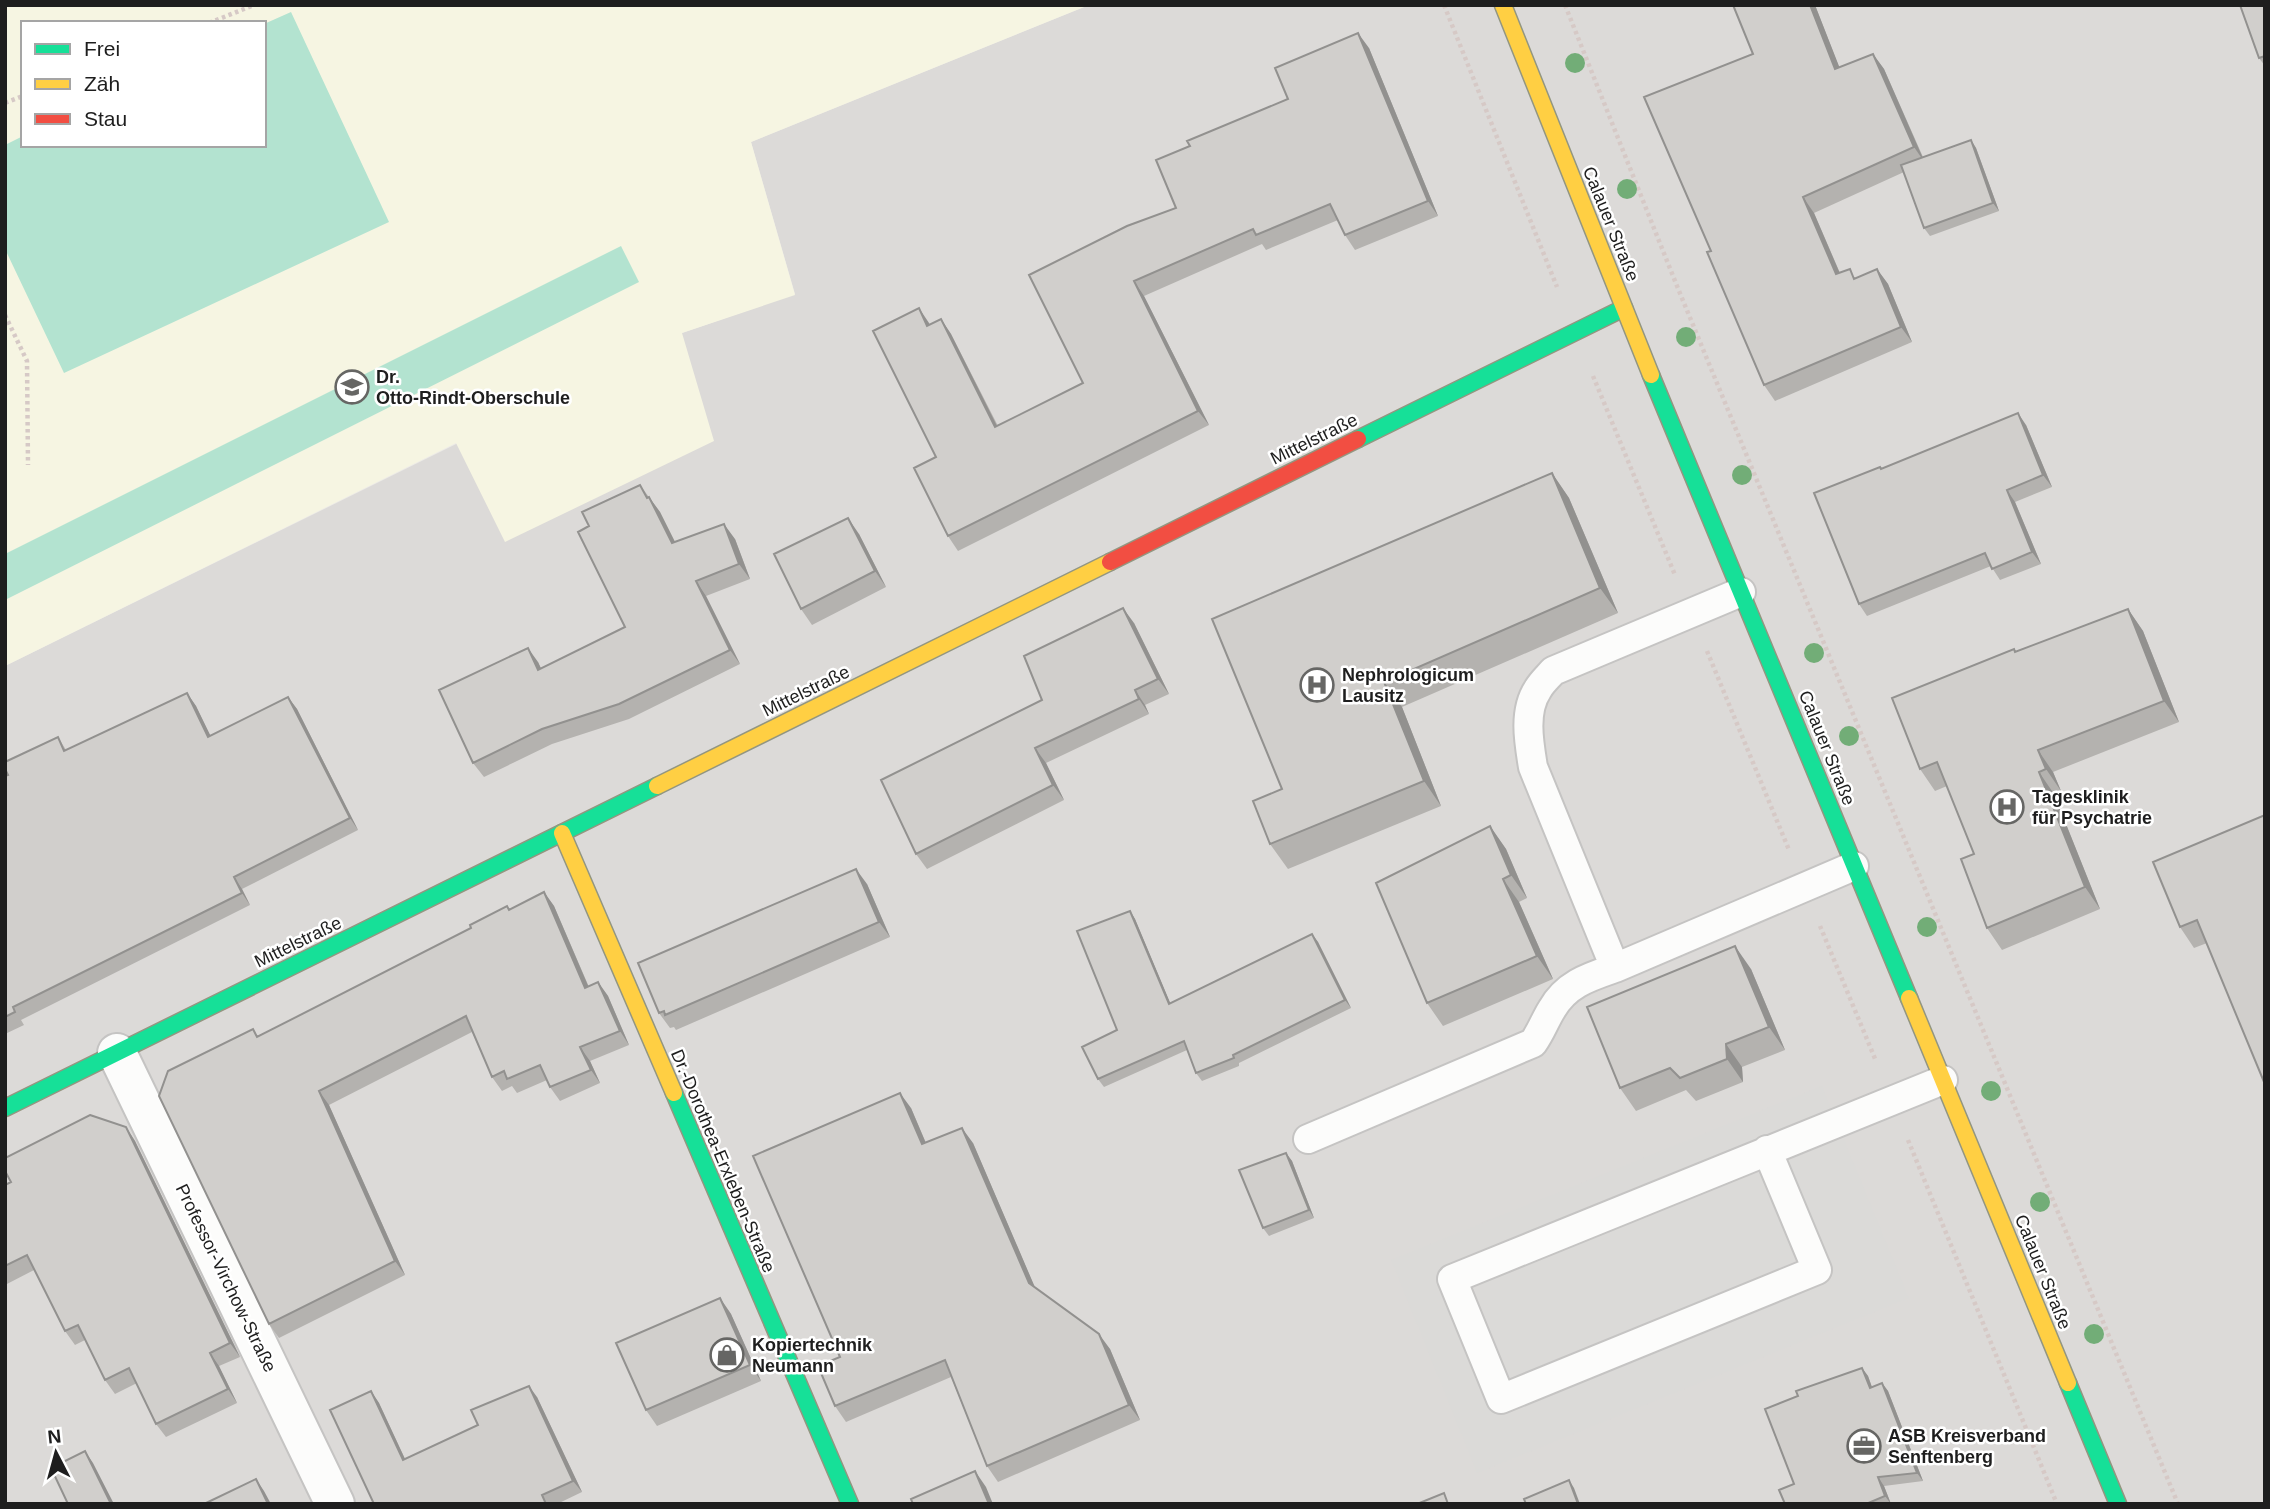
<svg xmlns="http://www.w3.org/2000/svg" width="2270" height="1509" font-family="Arial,sans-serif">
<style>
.residential{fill:#dcdad8}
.education{fill:#f6f5e2;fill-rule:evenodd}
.religious{fill:#dbdad8}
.pitch{fill:#b3e3d0}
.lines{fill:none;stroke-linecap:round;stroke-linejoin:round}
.lane-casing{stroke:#c5c4c3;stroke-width:32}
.street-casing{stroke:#c5c4c3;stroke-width:42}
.fast-casing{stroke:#939680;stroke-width:19}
.slow-casing{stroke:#939680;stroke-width:19}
.jam-casing{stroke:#939680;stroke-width:19}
.path{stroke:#d6c9c6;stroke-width:4.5;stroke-dasharray:3.5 3.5;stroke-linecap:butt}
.lane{stroke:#fcfcfb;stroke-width:28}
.street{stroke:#fcfcfb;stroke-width:38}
.fast{stroke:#16e098;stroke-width:16}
.slow{stroke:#ffcf43;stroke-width:16}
.jam{stroke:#f24e42;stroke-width:16}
.tree{fill:#72ad77}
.wall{fill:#b4b2af}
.shaded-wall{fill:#92918f}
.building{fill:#d1cfcc;stroke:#92918f;stroke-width:2}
.labels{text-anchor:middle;stroke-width:5;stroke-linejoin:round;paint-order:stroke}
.street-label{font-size:18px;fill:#1e1e1e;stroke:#fff}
.poi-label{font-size:18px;font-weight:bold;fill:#1e1e1e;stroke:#fff;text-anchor:start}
</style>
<rect width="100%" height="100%" fill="#edebe7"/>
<!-- residential -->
<path class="residential" d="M1089 5H2265V1504H5V666L682 333 795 294 751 142Z"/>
<!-- education -->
<path class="education" d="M5 5H1089L751 142 795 295 682 333 714 441 505 542 456 443 5 666ZM23 23H264V145H23Z"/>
<!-- religious -->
<path class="religious" d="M1822 1086 1909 1298 1477 1473 1391 1260Z"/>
<!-- pitch -->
<path class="pitch" d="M291 12 389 222 64 373 5 249V145L23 136V145H264V24Z
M621 246 639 282 5 600V554Z"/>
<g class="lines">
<defs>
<path id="lane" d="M1615 968 1533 767C1529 743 1523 711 1538 689 1542 682 1548 677 1553 671L1741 592
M1308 1139 1533 1043C1541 1032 1545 1020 1552 1009 1566 984 1589 977 1615 968L1854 866
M1767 1150 1817 1270 1501 1399 1452 1279 1943 1080"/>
<path id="street" d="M117 1053 335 1504"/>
<path id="fast" d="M1651 375 1909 998
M1358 439 1624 308
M674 1093 850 1504
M5 1108 657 786
M2068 1383 2118 1504"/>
<path id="slow" d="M1503 5 1651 375
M657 786 1110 562
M562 833 674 1093
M1909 998 2068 1383"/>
<path id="jam" d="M1110 562 1358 439"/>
</defs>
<!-- lane casing -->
<use href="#lane" class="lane-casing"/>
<!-- street casing -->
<use href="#street" class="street-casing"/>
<!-- fast casing -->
<use href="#fast" class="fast-casing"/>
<!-- slow casing -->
<use href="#slow" class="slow-casing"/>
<!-- jam casing -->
<use href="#jam" class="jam-casing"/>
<!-- path -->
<path class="path" d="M1444 5 1557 287
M1565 5 1677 286 2178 1504
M209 23 254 5
M5 103 23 96
M5 315 27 361 28 465
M1593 376 1675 575
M1707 651 1789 850
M1820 926 1876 1061
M1908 1140 2057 1504"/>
<!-- lane -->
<use href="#lane" class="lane"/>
<!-- street -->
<use href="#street" class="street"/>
<!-- fast -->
<use href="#fast" class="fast"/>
<!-- slow -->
<use href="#slow" class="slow"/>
<!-- jam -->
<use href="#jam" class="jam"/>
</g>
<!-- trees -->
<g class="tree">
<circle cx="1575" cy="63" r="10"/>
<circle cx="1627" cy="189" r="10"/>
<circle cx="1686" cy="337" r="10"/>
<circle cx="1742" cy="475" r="10"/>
<circle cx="1814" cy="653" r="10"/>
<circle cx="1849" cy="736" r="10"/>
<circle cx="1927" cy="927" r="10"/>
<circle cx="1991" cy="1091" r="10"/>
<circle cx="2040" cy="1202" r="10"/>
<circle cx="2094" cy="1334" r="10"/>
</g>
<!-- wall -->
<path class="wall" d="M1733 5H1815L1839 67 1873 54 1884 69 1923 157 1971 140 1976 148 1999 211 1930 236 1924 228 1904 172 1814 213 1840 273 1856 278 1877 269 1888 284 1912 342 1775 401 1764 385 1711 251 1753 54Z
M2265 5V66L2259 58Z
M1369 48 1438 216 1355 250 1345 235 1338 220 1266 250 1262 244 1144 296 1209 425 958 551 948 536 936 457 930 325 941 319 951 334 998 426 1083 383 1029 275 1176 208 1190 146 1288 99Z
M2026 425 2052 487 2015 502 2041 564 2000 580 1991 566 1867 616 1859 604 1882 469Z
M1552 473 1569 498 1618 613 1402 707 1441 806 1288 869 1270 844 1282 789Z
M640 485 660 512 675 542 735 539 750 579 706 596 740 664 629 719 552 744 484 777 473 763 538 662 541 669 625 627 589 526Z
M859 534 886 587 812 625 801 609Z
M2128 609 2143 631 2179 722 2053 772 2061 791 2054 794 2100 909 2002 950 1987 928 1974 854 1947 786 1935 791 1920 769 2014 649 2016 652Z
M1134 623 1169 694 1145 705 1149 714 1046 763 1064 800 927 869 916 854 1042 700Z
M187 693 196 706 210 736 288 697 297 709 358 830 242 889 250 905 21 1020 24 1025 5 1034V776L58 737 66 750Z
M2265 815 2207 943 2194 948 2180 927Z
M1490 826 1506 849 1527 898 1519 902 1553 979 1443 1026 1427 1003Z
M867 884 890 937 676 1030 674 1027 670 1028 659 1013Z
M544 892 554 906 589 987 598 982 608 996 629 1045 590 1061 600 1083 560 1101 550 1087 547 1080 517 1093 512 1086 502 1091 492 1077 472 1032 329 1105 405 1275 279 1338 269 1324 258 1036Z
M1130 911 1135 919 1170 1003 1312 934 1318 942 1351 1008 1239 1063V1066L1202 1081 1196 1073 1187 1050 1104 1087 1098 1079 1117 1030Z
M1751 969 1785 1050 1742 1067 1743 1082 1696 1101 1686 1090 1636 1111 1620 1088Z
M911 1108 926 1143H973L1035 1288 1110 1349 1140 1420 998 1482 987 1466 951 1377 846 1422 835 1406 840 1357Z
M126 1127 135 1141 240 1357 219 1366 237 1403 166 1437 156 1424 137 1383 115 1394 105 1380 85 1340 75 1345 65 1331 34 1270 5 1285V1185Z
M1286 1153 1292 1161 1314 1218 1269 1236 1263 1228Z
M720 1298 731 1314 761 1381 657 1426 646 1410Z
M1862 1368 1868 1376 1872 1387 1882 1383 1888 1391 1923 1481 1884 1486 1891 1504H1785L1794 1484 1798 1396Z
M371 1391 379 1403 405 1459 537 1397 582 1492 557 1504H374Z"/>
<!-- shaded-wall -->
<path class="shaded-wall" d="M1810 5H1815L1846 84 1835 69Z
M1358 33 1369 48 1438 216 1428 201Z
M1873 54 1884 69 1925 163 1914 147Z
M1971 140 1976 148 1999 211 1993 203Z
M1803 197 1814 213 1847 290 1836 274Z
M1877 269 1888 284 1912 342 1901 327Z
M1134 281 1144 296 1209 425 1198 411Z
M919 308 929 323 938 341 927 326Z
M941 319 951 334 1005 442 995 427Z
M2018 413 2026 425 2052 487 2043 475Z
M1552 473 1569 498 1618 613 1600 588Z
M2007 490 2015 502 2041 564 2032 552Z
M649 497 660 512 683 558 672 543Z
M848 518 859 534 886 587 875 571Z
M724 524 735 539 750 579 739 564Z
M696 581 706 596 740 664 730 650Z
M1123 608 1134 623 1169 694 1158 679Z
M2128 609 2143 631 2179 722 2164 701Z
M528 648 538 662 549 685 538 670Z
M1384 682 1402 707 1441 806 1424 781Z
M1135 690 1145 705 1149 714 1139 699Z
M187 693 196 706 217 749 208 737Z
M288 697 297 709 358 830 350 818Z
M1035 748 1046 763 1064 800 1053 785Z
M2038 750 2053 772 2061 791 2046 769Z
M2039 772 2054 794 2100 909 2085 887Z
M1490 826 1506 849 1527 898 1511 875Z
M856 869 867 884 890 937 879 922Z
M234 877 242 889 250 905 242 893Z
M1503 879 1519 902 1553 979 1537 956Z
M544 892 554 906 595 1002 585 988Z
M1130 911 1135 919 1174 1012 1169 1004Z
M1312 934 1318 942 1351 1008 1345 1000Z
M1735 946 1751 969 1785 1050 1769 1027Z
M598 982 608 996 629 1045 620 1031Z
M1726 1044 1742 1067 1743 1082 1727 1059Z
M580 1047 590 1061 600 1083 591 1070Z
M319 1091 329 1105 405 1275 395 1261Z
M900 1093 911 1108 933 1160 922 1144Z
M126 1127 135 1141 240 1357 230 1343Z
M962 1128 973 1143 1040 1299 1029 1283Z
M1286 1153 1292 1161 1314 1218 1309 1210Z
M720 1298 731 1314 761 1381 750 1365Z
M1099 1334 1110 1349 1140 1420 1129 1405Z
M210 1353 219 1366 237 1403 228 1389Z
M1862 1368 1868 1376 1875 1396 1870 1388Z
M1882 1383 1888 1391 1923 1481 1917 1473Z
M529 1386 537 1397 582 1492 573 1481Z
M371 1391 379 1403 411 1472 403 1460Z
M85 1451 93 1463 114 1504H111Z
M975 1471 986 1487 993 1504H989Z
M1878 1477 1884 1486 1891 1504 1885 1496Z
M256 1479 264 1491 271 1504H268Z
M1569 1480 1574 1488 1580 1504H1578Z"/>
<!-- building -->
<path class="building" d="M1733 5H1810L1835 69 1873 54 1914 147 1803 197 1836 274 1850 269 1854 279 1877 269 1901 327 1764 385 1707 252 1711 251 1644 97 1753 54Z
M2240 5H2265V56L2259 58Z
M1358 33 1428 201 1345 235 1330 204 1256 235 1253 229 1134 281 1198 411 948 536 914 468 936 457 873 331 919 308 927 326 941 319 995 427 1083 383 1029 275 1127 226 1176 208 1156 160 1190 146 1187 141 1288 99 1275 68Z
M1971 140 1993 203 1924 228 1901 165Z
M2018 413 2043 475 2007 490 2032 552 1992 569 1985 553 1859 604 1814 493 1880 467 1881 469Z
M1552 473 1600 588 1384 682 1424 781 1270 844 1253 801 1282 789 1212 619Z
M640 485 647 498 649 497 672 543 724 524 739 564 696 581 730 650 619 704 542 729 473 763 439 690 528 648 538 670 625 627 578 532 589 526 582 512Z
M848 518 875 571 801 609 774 554Z
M1123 608 1158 679 1135 690 1139 699 1035 748 1053 785 916 854 881 780 1042 700 1024 656Z
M2128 609 2164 701 2038 750 2046 769 2039 772 2085 887 1987 928 1961 859 1974 854 1937 762 1920 769 1892 698 2014 649 2015 652Z
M187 693 208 737 288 697 350 818 234 877 242 893 13 1007 15 1012 5 1017V776L8 775 5 769V762L58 737 64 751Z
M2265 815V1082H2264L2197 920 2180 927 2153 862Z
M1490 826 1511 875 1503 879 1537 956 1427 1003 1376 883Z
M856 869 879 922 665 1015 664 1011 659 1013 638 963Z
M544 892 585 988 598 982 620 1031 580 1047 591 1070 550 1087 540 1065 507 1079 504 1071 492 1077 466 1016 319 1091 395 1261 269 1324 159 1096 168 1071 253 1029 257 1037 471 928 470 925 507 906 509 910Z
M1130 911 1169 1004 1312 934 1345 1000 1233 1055 1234 1058 1196 1073 1184 1041 1098 1079 1082 1047 1117 1030 1077 931Z
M1735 946 1769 1027 1726 1044 1727 1059 1680 1078 1670 1068 1620 1088 1587 1007Z
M900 1093 922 1144 962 1128 1029 1283 1099 1334 1129 1405 987 1466 945 1360 835 1406 818 1366 840 1357 753 1156Z
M90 1115 126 1127 230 1343 210 1353 228 1389 156 1424 129 1368 105 1380 78 1325 65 1331 27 1255 5 1266V1185L11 1182 5 1171V1158Z
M1286 1153 1309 1210 1263 1228 1239 1170Z
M720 1298 750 1365 646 1410 616 1343Z
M1862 1368 1870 1388 1882 1383 1917 1473 1878 1477 1885 1496 1866 1504H1785L1779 1490 1794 1484 1765 1409 1798 1396 1796 1391Z
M529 1386 573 1481 542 1495 546 1504H374L330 1410 371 1391 403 1460 478 1425 471 1410Z
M85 1451 111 1504H68L51 1468Z
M975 1471 989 1504H913L911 1499Z
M256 1479 268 1504H204Z
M1569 1480 1578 1504H1526L1524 1499Z
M1444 1493 1448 1504H1417Z"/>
<!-- icons -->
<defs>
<symbol id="school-ring" viewBox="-11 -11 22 22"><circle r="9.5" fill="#fff" stroke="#666664" stroke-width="1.5"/><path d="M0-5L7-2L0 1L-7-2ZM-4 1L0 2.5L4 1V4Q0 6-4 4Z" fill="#666664"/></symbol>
<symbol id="hospital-ring" viewBox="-11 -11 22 22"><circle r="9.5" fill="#fff" stroke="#666664" stroke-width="1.5"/><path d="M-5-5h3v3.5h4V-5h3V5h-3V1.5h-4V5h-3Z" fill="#666664"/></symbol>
<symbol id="shop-ring" viewBox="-11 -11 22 22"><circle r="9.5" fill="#fff" stroke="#666664" stroke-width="1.5"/><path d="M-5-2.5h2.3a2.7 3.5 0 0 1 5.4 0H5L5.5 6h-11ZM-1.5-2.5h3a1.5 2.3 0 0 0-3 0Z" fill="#666664"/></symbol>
<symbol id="office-ring" viewBox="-11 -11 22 22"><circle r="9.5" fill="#fff" stroke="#666664" stroke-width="1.5"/><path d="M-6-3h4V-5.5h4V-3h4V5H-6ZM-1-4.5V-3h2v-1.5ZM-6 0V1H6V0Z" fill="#666664"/></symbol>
</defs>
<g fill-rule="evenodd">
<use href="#school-ring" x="333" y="368" width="38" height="38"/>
<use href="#hospital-ring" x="1298" y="666" width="38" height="38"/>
<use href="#hospital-ring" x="1988" y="788" width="38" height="38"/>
<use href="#shop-ring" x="708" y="1336" width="38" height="38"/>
<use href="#office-ring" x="1845" y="1427" width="38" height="38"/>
</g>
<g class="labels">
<!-- street labels -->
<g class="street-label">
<text transform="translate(1611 224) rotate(68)" y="6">Calauer Straße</text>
<text transform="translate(1314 439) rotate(-26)" y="6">Mittelstraße</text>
<text transform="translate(806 691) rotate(-26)" y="6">Mittelstraße</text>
<text transform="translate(1827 748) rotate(68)" y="6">Calauer Straße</text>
<text transform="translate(298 942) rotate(-26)" y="6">Mittelstraße</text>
<text transform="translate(723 1161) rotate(67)" y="6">Dr.-Dorothea-Erxleben-Straße</text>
<text transform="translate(2043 1272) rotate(68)" y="6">Calauer Straße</text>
<text transform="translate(226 1278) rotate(64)" y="6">Professor-Virchow-Straße</text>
</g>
<!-- poi labels -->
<g class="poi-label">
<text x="376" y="383">Dr.<tspan x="376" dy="21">Otto-Rindt-Oberschule</tspan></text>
<text x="1342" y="681">Nephrologicum<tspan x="1342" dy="21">Lausitz</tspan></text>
<text x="2032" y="803">Tagesklinik<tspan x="2032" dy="21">für Psychatrie</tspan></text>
<text x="752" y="1351">Kopiertechnik<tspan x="752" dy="21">Neumann</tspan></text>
<text x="1888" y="1442">ASB Kreisverband<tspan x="1888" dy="21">Senftenberg</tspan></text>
</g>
</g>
<!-- border -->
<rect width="2270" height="1509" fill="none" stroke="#1e1e1e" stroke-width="14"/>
<!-- legend -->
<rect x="21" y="21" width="245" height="126" fill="#ffffff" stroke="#a5a5a5" stroke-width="2"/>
<rect x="35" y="44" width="35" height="10" fill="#16e098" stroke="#a5a5a5" stroke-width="2"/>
<text x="84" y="56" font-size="21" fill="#1e1e1e">Frei</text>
<rect x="35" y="79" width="35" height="10" fill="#ffcf43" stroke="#a5a5a5" stroke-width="2"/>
<text x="84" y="91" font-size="21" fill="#1e1e1e">Zäh</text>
<rect x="35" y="114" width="35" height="10" fill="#f24e42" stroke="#a5a5a5" stroke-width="2"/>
<text x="84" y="126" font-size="21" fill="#1e1e1e">Stau</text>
<!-- north arrow -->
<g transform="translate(56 1453) rotate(354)" stroke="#ffffff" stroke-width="5" paint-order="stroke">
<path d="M0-5L12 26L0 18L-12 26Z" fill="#1e1e1e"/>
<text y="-10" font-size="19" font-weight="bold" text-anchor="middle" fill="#1e1e1e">N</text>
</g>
</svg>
